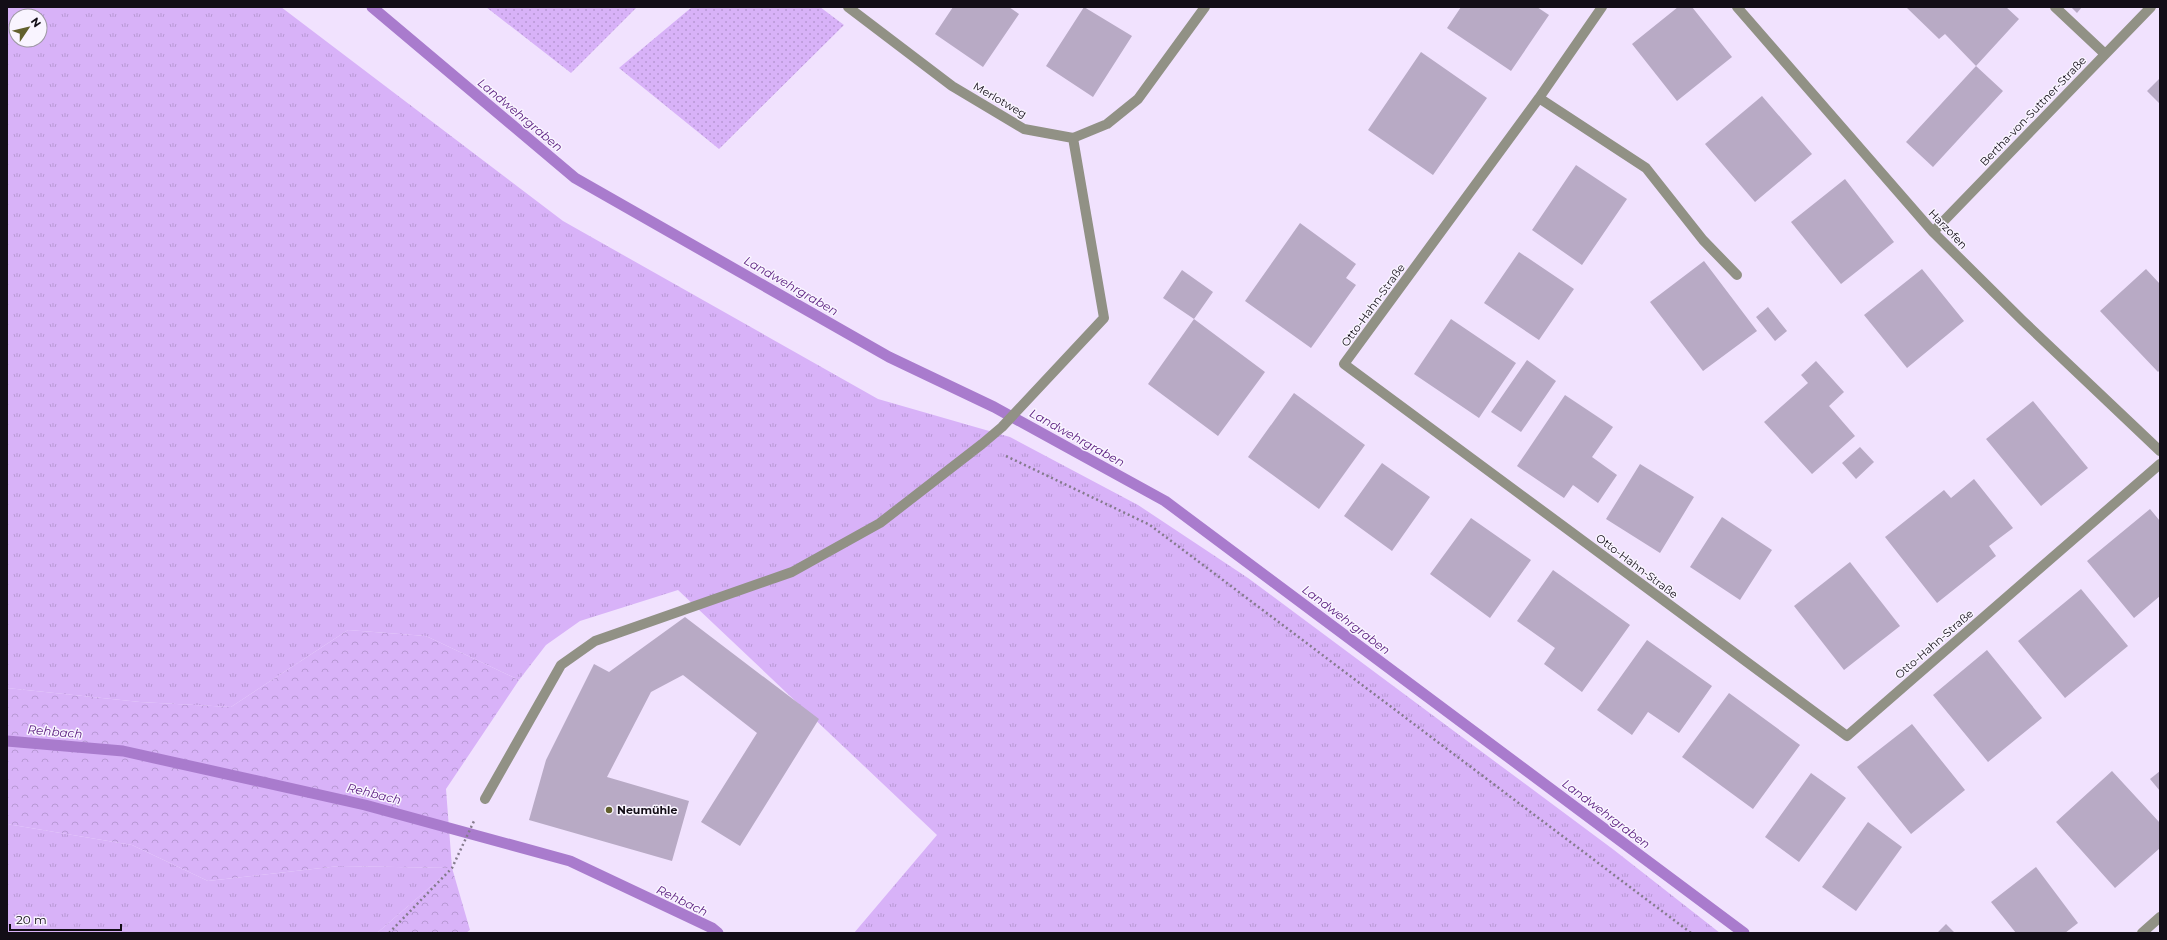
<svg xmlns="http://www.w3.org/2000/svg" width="2167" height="940" font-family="Montserrat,sans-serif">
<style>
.grass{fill:url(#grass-tufts);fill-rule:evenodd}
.forest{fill:url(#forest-crowns)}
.park{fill:url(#park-dots)}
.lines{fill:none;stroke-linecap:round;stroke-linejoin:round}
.stream{stroke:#a97bcd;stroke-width:11}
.building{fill:#b8aac5}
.path{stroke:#847a8c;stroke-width:2.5;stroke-dasharray:2 3;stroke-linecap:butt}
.minor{stroke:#919185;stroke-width:10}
.poi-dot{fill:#62602d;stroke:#f9f4ff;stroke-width:1.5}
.labels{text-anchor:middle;stroke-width:3;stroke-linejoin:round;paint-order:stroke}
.street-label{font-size:11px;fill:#130e17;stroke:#f9f4ff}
.poi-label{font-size:11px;font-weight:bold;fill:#130e17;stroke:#f9f4ff;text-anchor:start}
.water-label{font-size:12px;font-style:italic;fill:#591c7f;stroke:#f9f4ff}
</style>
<defs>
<pattern id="grass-tufts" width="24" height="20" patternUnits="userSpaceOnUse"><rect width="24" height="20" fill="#d8b2f8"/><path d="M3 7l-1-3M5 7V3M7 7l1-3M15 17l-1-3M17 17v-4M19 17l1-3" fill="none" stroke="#b898d4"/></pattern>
<pattern id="forest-crowns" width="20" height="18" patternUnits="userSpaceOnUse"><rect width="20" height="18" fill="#d8b2f8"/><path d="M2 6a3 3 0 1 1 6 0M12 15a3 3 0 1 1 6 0" fill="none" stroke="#b898d4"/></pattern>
<pattern id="park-dots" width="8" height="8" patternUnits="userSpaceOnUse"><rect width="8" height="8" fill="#d8b2f8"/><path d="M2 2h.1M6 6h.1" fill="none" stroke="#b898d4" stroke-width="1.8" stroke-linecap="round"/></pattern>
</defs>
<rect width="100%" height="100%" fill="#f1e2fe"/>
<!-- grass -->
<path class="grass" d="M7 7H281L563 221 878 399 1010 437 1138 505 1248 578 1614 850 1720 933H854L937 835 678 590 580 621 546 645 519 680 426 636 348 630 231 707 140 702 7 688ZM16 16H40V40H16Z
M7 824 132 845 208 881 339 866 452 868 377 933H7Z"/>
<!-- forest -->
<path class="forest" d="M348 630 426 636 519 680 446 789 452 868 470 930 466 933H377L452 868 339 866 208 881 132 845 7 824V688L140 702 231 707Z"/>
<!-- park -->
<path class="park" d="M486 7H637L571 73Z
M692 7H820L844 25 719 149 619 68Z"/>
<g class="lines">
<!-- stream -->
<path class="stream" d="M372 7 575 178 889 357 994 407 1165 501 1744 933
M7 741 123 751 365 805 570 861 712 928 718 933"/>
</g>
<!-- building -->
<path class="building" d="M953 7H1009L1019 14 983 67 935 34Z
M1084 7 1132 36 1093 97 1046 66Z
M1461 7H1537L1549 15 1511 71 1447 28Z
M1678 7H1692L1732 57 1677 101 1632 44Z
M1906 7H2006L2019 19 1976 66 1945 34 1939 39Z
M2071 7H2082L2077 13Z
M1421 52 1487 98 1433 175 1368 130Z
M1976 66 2003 91 1933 167 1906 142Z
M2160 78V104L2147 91Z
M1762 96 1812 154 1755 202 1705 144Z
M1576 165 1627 199 1582 265 1532 230Z
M1845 179 1894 242 1841 284 1791 222Z
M1300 223 1356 264 1346 278 1356 285 1311 348 1245 301Z
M1519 252 1574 289 1539 340 1484 303Z
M1704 261 1757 331 1703 371 1650 302Z
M1922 269 1964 321 1907 368 1864 315Z
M2146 269 2160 284V370L2158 372 2100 311Z
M1182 270 1213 292 1194 319 1163 298Z
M1768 307 1787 331 1775 341 1756 317Z
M1194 319 1265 372 1218 436 1148 384Z
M1451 319 1516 363 1479 418 1414 374Z
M1527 360 1556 381 1521 432 1491 412Z
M1816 361 1844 392 1829 406 1855 436 1812 474 1764 422 1808 383 1801 375Z
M1294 393 1365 445 1319 509 1248 457Z
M1565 395 1613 427 1592 457 1617 475 1598 503 1573 485 1564 498 1517 466Z
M2033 401 2088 468 2041 506 1986 439Z
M1860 447 1874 462 1856 479 1842 463Z
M1382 463 1430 497 1392 551 1344 516Z
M1640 464 1694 497 1660 553 1606 519Z
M1974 479 2013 528 1989 546 1996 556 1937 603 1885 537 1944 490 1951 498Z
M2150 509 2160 521V596L2134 618 2087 561Z
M1722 517 1772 550 1740 600 1690 567Z
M1471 518 1531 560 1490 618 1430 574Z
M1850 562 1900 626 1844 670 1794 606Z
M1553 570 1630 625 1582 692 1544 664 1555 648 1517 621Z
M2081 589 2128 646 2065 698 2018 641Z
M685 617 819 719 740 846 701 822 757 733 683 675 651 692 607 777 689 801 672 861 529 820 546 760 594 664 609 672Z
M1647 640 1712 686 1679 733 1648 712 1632 735 1597 710Z
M1987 650 2042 718 1988 762 1933 695Z
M1729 693 1800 745 1753 809 1682 757Z
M1912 724 1965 790 1911 834 1857 767Z
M2112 771 2160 823V848L2115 888 2056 822Z
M2160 771V791L2150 779Z
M1811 773 1846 798 1799 862 1765 837Z
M1868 822 1902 847 1856 911 1822 887Z
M2036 867 2078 923 2065 933H2016L1991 902Z
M1946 924 1955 933H1937Z"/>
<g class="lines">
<!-- path -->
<path class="path" d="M1006 456 1150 525 1691 933
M389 933 452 868 474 821"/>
<!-- minor -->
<path class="minor" d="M848 7 952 86 1024 129 1073 138 1107 124 1138 99 1205 7
M1602 7 1539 98 1344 364 1847 736 2160 464
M1737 7 1933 232 2023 321 2160 451
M2055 7 2105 54
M1539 98 1646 168 1703 240 1737 275
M1933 232 2151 7
M485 799 561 665 595 641 792 572 880 523 982 444 1002 427 1104 318 1073 138
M2142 933 2160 917"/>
</g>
<!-- markers -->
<circle class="poi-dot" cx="609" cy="810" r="4"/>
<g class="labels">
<!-- street labels -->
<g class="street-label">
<text transform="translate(1000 100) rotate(30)" y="4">Merlotweg</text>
<text transform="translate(2033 111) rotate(-46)" y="4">Bertha-von-Suttner-Straße</text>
<text transform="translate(1948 229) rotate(46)" y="4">Harzofen</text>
<text transform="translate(1373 305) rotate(-54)" y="4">Otto-Hahn-Straße</text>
<text transform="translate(1637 566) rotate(37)" y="4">Otto-Hahn-Straße</text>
<text transform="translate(1934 644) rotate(-41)" y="4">Otto-Hahn-Straße</text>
</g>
<!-- poi labels -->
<g class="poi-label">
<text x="617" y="814">Neumühle</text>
</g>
<!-- water labels -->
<g class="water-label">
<text transform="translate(520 115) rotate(40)" y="4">Landwehrgraben</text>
<text transform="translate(791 286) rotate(30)" y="4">Landwehrgraben</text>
<text transform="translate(1077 438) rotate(29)" y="4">Landwehrgraben</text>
<text transform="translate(1346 620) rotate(37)" y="4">Landwehrgraben</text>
<text transform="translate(55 732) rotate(5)" y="4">Rehbach</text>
<text transform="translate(374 794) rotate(14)" y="4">Rehbach</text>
<text transform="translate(1606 814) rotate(37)" y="4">Landwehrgraben</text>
<text transform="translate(682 901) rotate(26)" y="4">Rehbach</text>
</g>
</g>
<!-- border -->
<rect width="2167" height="940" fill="none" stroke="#130e17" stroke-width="16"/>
<!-- north arrow -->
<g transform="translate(28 28) rotate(55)"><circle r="19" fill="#f9f4ff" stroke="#9d98a2"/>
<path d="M0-3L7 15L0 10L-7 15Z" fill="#62602d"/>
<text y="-6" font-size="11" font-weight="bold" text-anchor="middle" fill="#130e17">N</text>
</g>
<!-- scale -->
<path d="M10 924v6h111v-6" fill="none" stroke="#130e17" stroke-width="2"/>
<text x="16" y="924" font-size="12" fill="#130e17" stroke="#f9f4ff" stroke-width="3" paint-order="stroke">20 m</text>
</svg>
